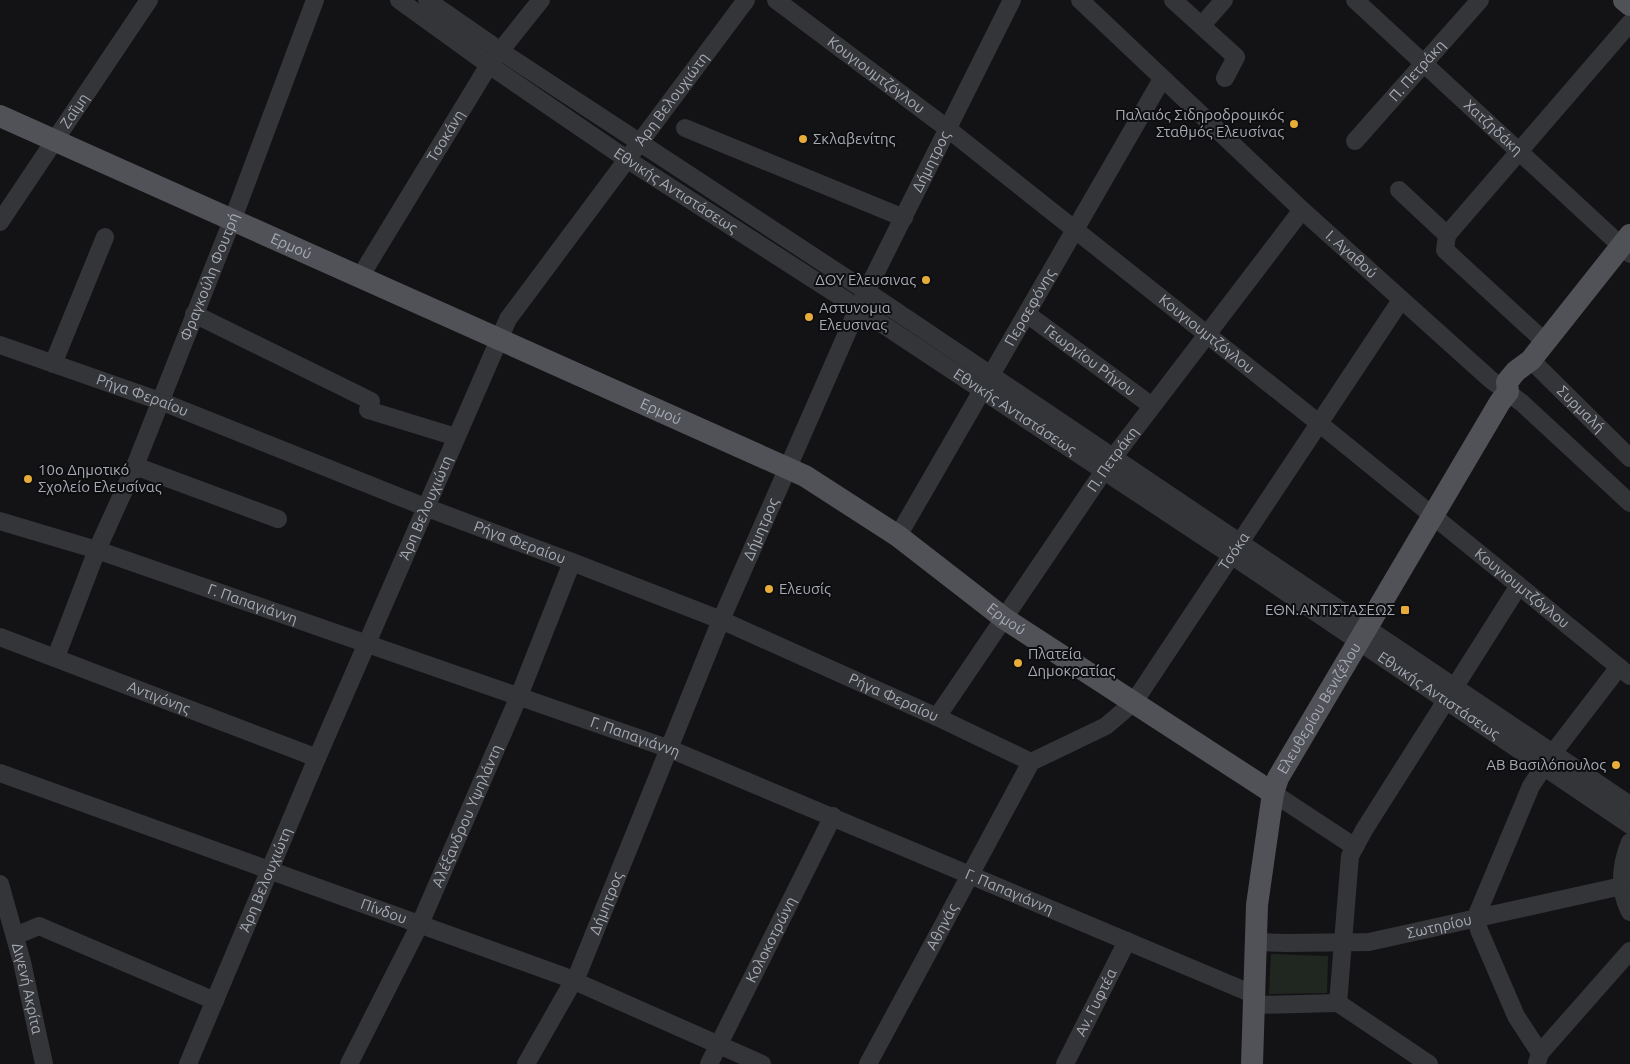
<svg xmlns="http://www.w3.org/2000/svg" width="1630" height="1064" font-family="Ubuntu,sans-serif">
<style>
.green{fill:#202720}
.lines{fill:none;stroke-linecap:round;stroke-linejoin:round}
.minor{stroke:#343539;stroke-width:18}
.major{stroke:#515258;stroke-width:22}
.poi-dot{fill:#e7ac39;stroke:#0e0e10;stroke-width:2}
.labels{text-anchor:middle;stroke-width:4;stroke-linejoin:round;paint-order:stroke}
.street-label{font-size:15px;fill:#a6aab4;stroke:#0e0e10}
.poi-label{font-size:15px;fill:#a6aab4;stroke:#0e0e10;text-anchor:start}
</style>
<rect width="100%" height="100%" fill="#131315"/>
<!-- green -->
<path class="green" d="M1271 954 1328 956 1327 993 1269 994Z"/>
<g class="lines">
<!-- minor -->
<g class="minor">
<path id="s1" d="M399 0 489 65 628 160 858 308 1231 555 1630 825"/>
<path d="M427 0 499 50 866 291 1630 805"/>
<path id="s2" d="M776 0 948 129 1320 424 1630 676"/>
<path id="s3" d="M1080 0 1302 210 1491 380 1522 403 1630 503"/>
<path d="M1173 0 1236 57 1225 78"/>
<path id="s4" d="M1355 0 1630 254"/>
<path d="M1202 25 1224 0"/>
<path d="M685 128 904 218"/>
<path id="s5" d="M1355 141 1480 0"/>
<path d="M1399 190 1447 235 1445 250 1544 341"/>
<path id="s6" d="M0 222 149 0"/>
<path d="M1447 235 1630 23"/>
<path id="s7" d="M360 277 489 65 541 0"/>
<path d="M194 314 371 401 368 410 456 437"/>
<path id="s8" d="M1027 314 1152 406"/>
<path id="s9" d="M0 345 160 401 425 507 572 562 721 620 937 717 1031 762"/>
<path id="s10" d="M1531 360 1630 458"/>
<path d="M53 364 105 237"/>
<path d="M135 466 278 519"/>
<path id="s11" d="M0 521 97 550 670 749 1255 995"/>
<path id="s12" d="M898 536 1162 79"/>
<path id="s13" d="M0 637 317 758"/>
<path id="s14" d="M56 657 97 550 135 466 237 208 315 0"/>
<path id="s15" d="M937 717 1112 459 1302 210"/>
<path id="s16" d="M1031 762 1106 726 1134 702 1401 300"/>
<path id="s17" d="M0 773 563 976 762 1064"/>
<path d="M1273 793 1355 847"/>
<path d="M1630 842C1621 864 1618 889 1630 912"/>
<path id="s18" d="M0 884 22 962 44 1064"/>
<path d="M15 936 39 926 215 1001"/>
<path id="s19" d="M1255 942 1287 943 1369 942 1622 886"/>
<path d="M1256 1005 1338 1003"/>
<path d="M1540 1053 1516 1016 1479 930 1476 917 1531 786 1553 753 1619 667"/>
<path d="M1537 1063 1540 1053 1630 951"/>
<path id="s20" d="M188 1064 317 758 508 319 746 0"/>
<path id="s21" d="M349 1064 420 924 519 696 572 562"/>
<path id="s22" d="M526 1064 579 971 721 620 858 308 1012 0"/>
<path id="s23" d="M709 1064 833 816"/>
<path id="s24" d="M868 1064 1031 762"/>
<path id="s25" d="M1065 1064 1127 941"/>
<path d="M1429 1064 1338 1003 1350 856 1364 830 1518 587"/>
</g>
<!-- major -->
<g class="major">
<path d="M1624 0 1630 5"/>
<path id="s26" d="M0 116 805 476 898 536 1005 619 1273 793"/>
<path id="s27" d="M1252 1064 1257 905 1273 793 1278 778 1500 402 1508 392 1507 382 1516 371 1531 360 1630 235"/>
</g>
</g>
<!-- markers -->
<g class="poi-dot">
<circle cx="1294" cy="124" r="5"/>
<circle cx="803" cy="139" r="5"/>
<circle cx="926" cy="280" r="5"/>
<circle cx="809" cy="317" r="5"/>
<circle cx="28" cy="479" r="5"/>
<circle cx="769" cy="589" r="5"/>
<rect x="1400" y="605" width="10" height="10" rx="2.5"/>
<circle cx="1018" cy="663" r="5"/>
<circle cx="1616" cy="765" r="5"/>
</g>
<g class="labels">
<!-- street labels -->
<g class="street-label">
<text dy="5" stroke="none"><textPath href="#s5" startOffset="94">Π. Πετράκη</textPath></text>
<text dy="5" stroke="none"><textPath href="#s2" startOffset="125">Κουγιουμτζόγλου</textPath></text>
<text dy="5" stroke="none"><textPath href="#s20" startOffset="1085">Άρη Βελουχιώτη</textPath></text>
<text dy="5" stroke="none"><textPath href="#s6" startOffset="134">Ζαΐμη</textPath></text>
<text dy="5" stroke="none"><textPath href="#s4" startOffset="188">Χατζηδάκη</textPath></text>
<text dy="5" stroke="none"><textPath href="#s7" startOffset="165">Τσοκάνη</textPath></text>
<text dy="5" stroke="none"><textPath href="#s22" startOffset="990">Δήμητρος</textPath></text>
<text dy="5" stroke="none"><textPath href="#s1" startOffset="336">Εθνικής Αντιστάσεως</textPath></text>
<text dy="5" stroke="none"><textPath href="#s26" startOffset="319">Ερμού</textPath></text>
<text dy="5" stroke="none"><textPath href="#s3" startOffset="372">Ι. Αγαθού</textPath></text>
<text dy="5" stroke="none"><textPath href="#s14" startOffset="410">Φραγκούλη Φουτρή</textPath></text>
<text dy="5" stroke="none"><textPath href="#s12" startOffset="264">Περσεφόνης</textPath></text>
<text dy="5" stroke="none"><textPath href="#s2" startOffset="545">Κουγιουμτζόγλου</textPath></text>
<text dy="5" stroke="none"><textPath href="#s8" startOffset="78">Γεωργίου Ρήγου</textPath></text>
<text dy="5" stroke="none"><textPath href="#s9" startOffset="151">Ρήγα Φεραίου</textPath></text>
<text dy="5" stroke="none"><textPath href="#s10" startOffset="70">Συρμαλή</textPath></text>
<text dy="5" stroke="none"><textPath href="#s26" startOffset="724">Ερμού</textPath></text>
<text dy="5" stroke="none"><textPath href="#s1" startOffset="741">Εθνικής Αντιστάσεως</textPath></text>
<text dy="5" stroke="none"><textPath href="#s15" startOffset="312">Π. Πετράκη</textPath></text>
<text dy="5" stroke="none"><textPath href="#s20" startOffset="605">Άρη Βελουχιώτη</textPath></text>
<text dy="5" stroke="none"><textPath href="#s22" startOffset="585">Δήμητρος</textPath></text>
<text dy="5" stroke="none"><textPath href="#s9" startOffset="556">Ρήγα Φεραίου</textPath></text>
<text dy="5" stroke="none"><textPath href="#s16" startOffset="301">Τσόκα</textPath></text>
<text dy="5" stroke="none"><textPath href="#s2" startOffset="950">Κουγιουμτζόγλου</textPath></text>
<text dy="5" stroke="none"><textPath href="#s11" startOffset="266">Γ. Παπαγιάννη</textPath></text>
<text dy="5" stroke="none"><textPath href="#s26" startOffset="1129">Ερμού</textPath></text>
<text dy="5" stroke="none"><textPath href="#s1" startOffset="1251">Εθνικής Αντιστάσεως</textPath></text>
<text dy="5" stroke="none"><textPath href="#s13" startOffset="170">Αντιγόνης</textPath></text>
<text dy="5" stroke="none"><textPath href="#s9" startOffset="961">Ρήγα Φεραίου</textPath></text>
<text dy="5" stroke="none"><textPath href="#s27" startOffset="369">Ελευθερίου Βενιζέλου</textPath></text>
<text dy="5" stroke="none"><textPath href="#s11" startOffset="671">Γ. Παπαγιάννη</textPath></text>
<text dy="5" stroke="none"><textPath href="#s21" startOffset="275">Αλέξανδρου Υψηλάντη</textPath></text>
<text dy="5" stroke="none"><textPath href="#s20" startOffset="200">Άρη Βελουχιώτη</textPath></text>
<text dy="5" stroke="none"><textPath href="#s11" startOffset="1076">Γ. Παπαγιάννη</textPath></text>
<text dy="5" stroke="none"><textPath href="#s22" startOffset="180">Δήμητρος</textPath></text>
<text dy="5" stroke="none"><textPath href="#s17" startOffset="408">Πίνδου</textPath></text>
<text dy="5" stroke="none"><textPath href="#s19" startOffset="186">Σωτηρίου</textPath></text>
<text dy="5" stroke="none"><textPath href="#s24" startOffset="156">Αθηνάς</textPath></text>
<text dy="5" stroke="none"><textPath href="#s23" startOffset="139">Κολοκοτρώνη</textPath></text>
<text dy="5" stroke="none"><textPath href="#s18" startOffset="108">Διγενή Ακρίτα</textPath></text>
<text dy="5" stroke="none"><textPath href="#s25" startOffset="69">Αν. Γυφτέα</textPath></text>
</g>
<!-- poi labels -->
<g class="poi-label">
<text x="1284" y="120" text-anchor="end">Παλαιός Σιδηροδρομικός<tspan x="1284" dy="17">Σταθμός Ελευσίνας</tspan></text>
<text x="813" y="144">Σκλαβενίτης</text>
<text x="916" y="285" text-anchor="end">ΔΟΥ Ελευσινας</text>
<text x="819" y="313">Αστυνομια<tspan x="819" dy="17">Ελευσινας</tspan></text>
<text x="38" y="475">10ο Δημοτικό<tspan x="38" dy="17">Σχολείο Ελευσίνας</tspan></text>
<text x="779" y="594">Ελευσίς</text>
<text x="1395" y="615" text-anchor="end">ΕΘΝ.ΑΝΤΙΣΤΑΣΕΩΣ</text>
<text x="1028" y="659">Πλατεία<tspan x="1028" dy="17">Δημοκρατίας</tspan></text>
<text x="1606" y="770" text-anchor="end">ΑΒ Βασιλόπουλος</text>
</g>
</g>
</svg>
